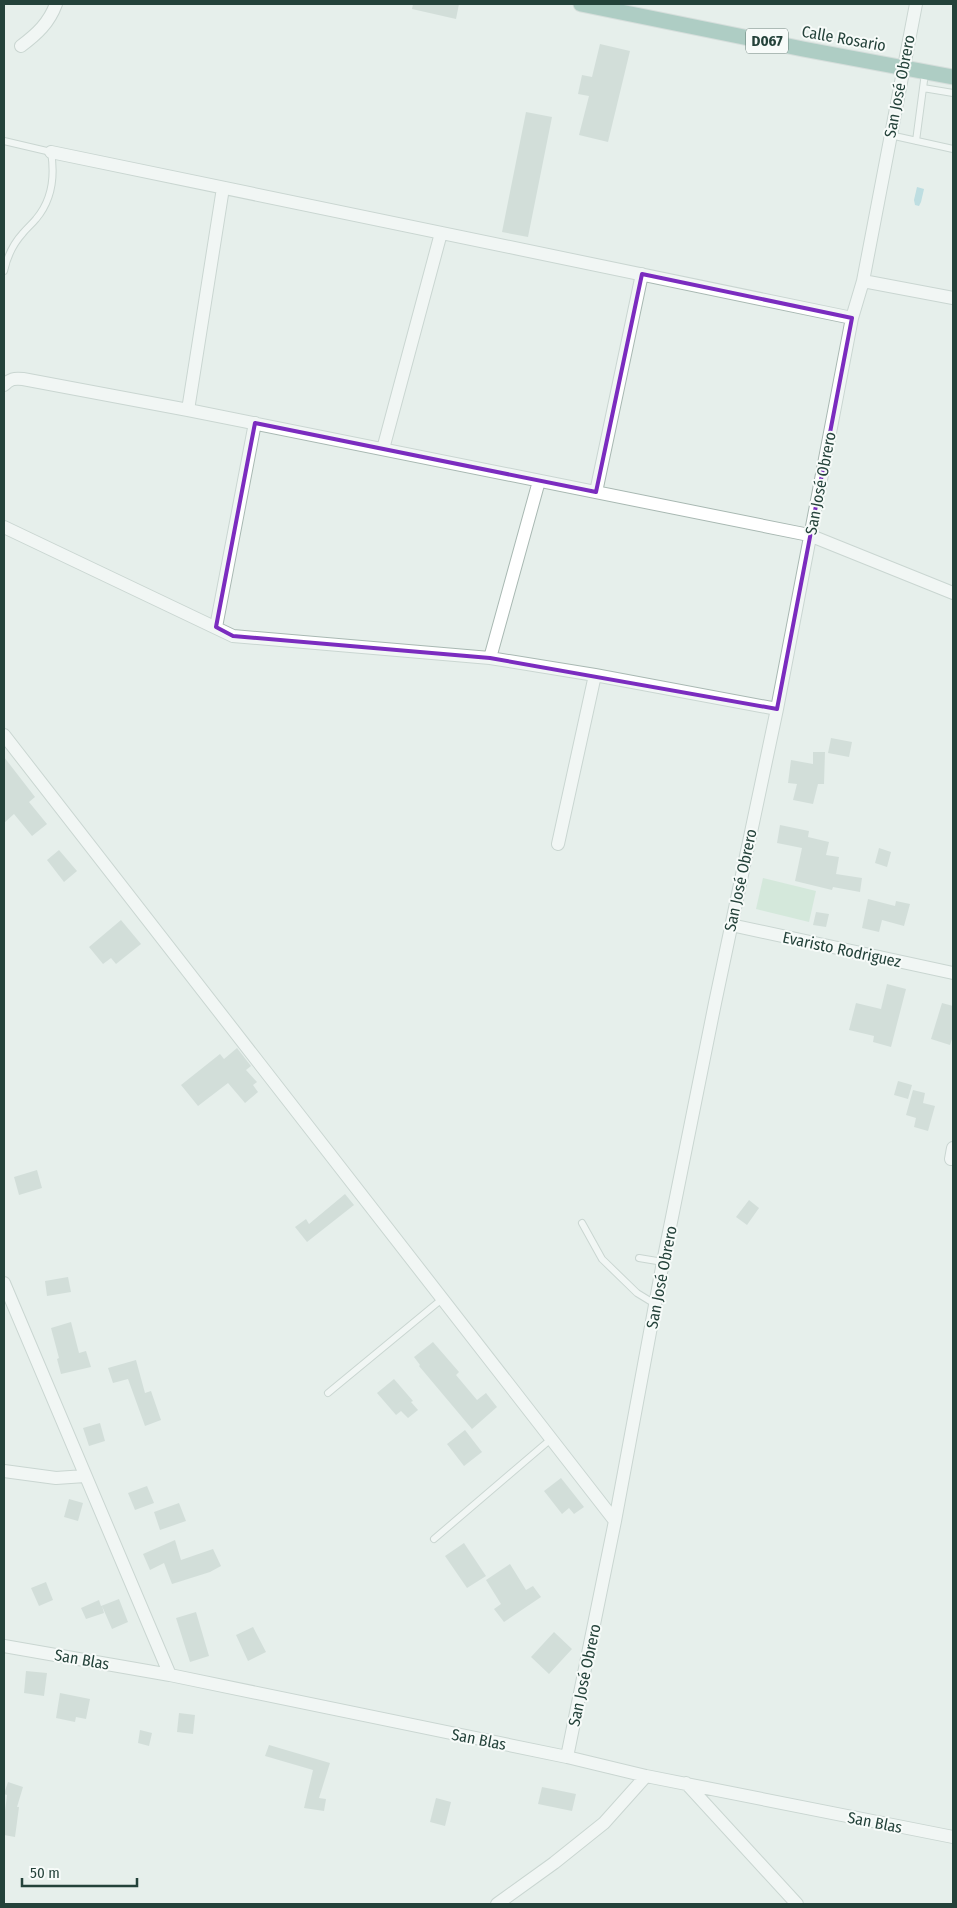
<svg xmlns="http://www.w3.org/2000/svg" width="957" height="1908" font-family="'Fira Sans Condensed',sans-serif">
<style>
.green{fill:#bfe0c8}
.water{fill:#8ec9d4}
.building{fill:#bbcac4}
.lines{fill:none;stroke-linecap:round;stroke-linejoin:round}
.service-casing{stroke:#a8b8b2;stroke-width:8}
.minor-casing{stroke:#a8b8b2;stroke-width:14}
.primary-casing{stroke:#c2cac8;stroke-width:17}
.service{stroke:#fff;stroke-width:6}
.minor{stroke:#fff;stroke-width:12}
.primary{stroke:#6aa596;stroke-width:15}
.marked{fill:none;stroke:#7b2cbf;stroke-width:4;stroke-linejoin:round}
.labels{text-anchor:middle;stroke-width:4;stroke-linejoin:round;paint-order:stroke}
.shield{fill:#f7fbf9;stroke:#637a73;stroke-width:1}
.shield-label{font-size:15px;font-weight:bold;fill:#24423a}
.street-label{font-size:16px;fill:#24423a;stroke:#f7fbf9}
</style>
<rect width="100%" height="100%" fill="#e6efeb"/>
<!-- green -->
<path class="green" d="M763 878 816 891 809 922 756 909Z"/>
<!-- water -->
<path class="water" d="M917 187 924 189 921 202 919 206 915 205 914 200Z"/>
<!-- building -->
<path class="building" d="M413 4H459L456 19 412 9Z
M600 44 630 51 608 142 579 135 589 96 578 94 582 75 592 77Z
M526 112 552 117 528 237 502 232Z
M831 738 852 742 849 757 828 753Z
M813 752H825L824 784H818L813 804 793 800 797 784 788 783 791 760 813 764Z
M4 757 35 797 29 802 47 824 32 836 14 814 4 823Z
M780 825 809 831 808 837 829 842 826 855 839 857 836 874 862 878 860 892 833 887 832 890 795 881 802 848 777 843Z
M879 848 891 852 887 867 875 863Z
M59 850 77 871 64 882 47 860Z
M868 899 895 906 896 901 910 904 904 926 882 920 879 932 862 928Z
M816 912 829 914 826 927 813 925Z
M121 920 141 944 116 964 111 958 103 964 89 947Z
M887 984 906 989 891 1047 873 1042 874 1036 849 1030 856 1003 881 1009Z
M942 1003 953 1006V1036L950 1045 931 1039Z
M237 1048 251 1066 246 1070 257 1082 253 1085 258 1092 245 1103 228 1083 198 1106 181 1085 220 1054 224 1059Z
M898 1081 912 1085 908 1099 894 1095Z
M913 1090 925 1093 923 1103 935 1106 928 1131 914 1127 916 1118 906 1115Z
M37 1170 42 1188 19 1195 14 1177Z
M345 1194 354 1205 307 1242 295 1227 306 1219 309 1224Z
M749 1200 759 1208 747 1225 736 1217Z
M68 1277 71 1292 47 1296 45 1281Z
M71 1322 79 1353 86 1351 91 1367 61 1374 57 1359 59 1358 51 1328Z
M433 1342 459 1372 456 1375 477 1400 486 1393 497 1407 472 1429 419 1366 420 1365 414 1357Z
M136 1360 145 1393 151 1391 161 1420 145 1426 128 1379 113 1383 108 1368Z
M394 1379 413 1401 411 1402 418 1410 408 1418 401 1411 396 1415 377 1393Z
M100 1423 105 1441 89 1446 83 1428Z
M465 1430 482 1452 464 1466 447 1444Z
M561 1478 584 1507 574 1514 569 1508 562 1514 544 1491Z
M147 1486 154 1503 135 1510 128 1493Z
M69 1499 83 1503 78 1521 64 1517Z
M179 1503 186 1521 160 1530 154 1512Z
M175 1540 181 1560 213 1549 221 1566 210 1572 172 1584 164 1563 150 1570 143 1554Z
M464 1543 486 1576 467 1588 445 1556Z
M510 1564 526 1590 533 1586 541 1597 504 1622 494 1609 501 1604 486 1580Z
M46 1582 53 1600 39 1606 31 1588Z
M119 1599 128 1622 112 1629 102 1606 104 1613 86 1619 81 1608 99 1600 101 1606Z
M196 1612 209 1656 190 1662 176 1618Z
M253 1627 266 1652 248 1661 236 1635Z
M554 1632 572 1649 549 1674 531 1657Z
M26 1671 47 1673 44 1696 24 1693Z
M60 1693 90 1699 86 1719 76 1717 75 1722 56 1718Z
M179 1713 195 1715 193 1734 177 1732Z
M140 1730 152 1733 149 1746 138 1743Z
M269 1745 330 1763 319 1798 326 1799 324 1811 304 1808 313 1770 265 1756Z
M8 1782 23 1787 17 1807H19L15 1837 4 1835V1819L7 1795 4 1794Z
M542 1787 576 1794 572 1811 538 1804Z
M436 1798 451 1802 445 1826 430 1822Z"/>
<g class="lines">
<defs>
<path id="service" d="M923 88 953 93
M890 135 953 149
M4 141 51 152C55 176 52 200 36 219 32 224 27 228 23 233 13 244 7 257 4 271
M916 141 925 73
M582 1223 602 1259 637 1293 655 1304
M639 1258 663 1262
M328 1393 442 1299
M434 1539 551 1439"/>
<path id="minor" d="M21 46C37 34 49 23 56 4
M51 152 852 318
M863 281 953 298
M4 385C10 379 14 378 23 379L188 410 809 535 953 593
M188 410 223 188
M383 449 441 233
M596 492 642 274
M4 527 233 636 490 658 595 675 777 709
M216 627 255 423
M490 658 539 481
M4 735 615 1521
M558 844 595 675
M731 925 953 973
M951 1159 953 1148
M4 1283 170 1675
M4 1471 56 1478 85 1476
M4 1646 170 1675 567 1757 646 1776 953 1837
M567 1757 615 1521 663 1262 715 1003 777 709 852 318 863 281 916 4
M686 1783 797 1904
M497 1904 554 1863 604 1823 646 1776"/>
<path id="primary" d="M581 4 803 49 953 77"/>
</defs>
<!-- service casing -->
<use href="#service" class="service-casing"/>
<!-- minor casing -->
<use href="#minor" class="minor-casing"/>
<!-- primary casing -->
<use href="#primary" class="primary-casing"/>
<!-- service -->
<use href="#service" class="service"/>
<!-- minor -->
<use href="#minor" class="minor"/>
<!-- primary -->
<use href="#primary" class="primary"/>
</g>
<!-- marked area -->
<path d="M0 0H957V1908H0ZM642 274 852 318 777 709 490 658 233 636 216 627 255 423 596 492Z" fill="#e6efeb" fill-opacity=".55" fill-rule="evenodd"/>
<path class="marked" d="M642 274 852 318 777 709 490 658 233 636 216 627 255 423 596 492Z"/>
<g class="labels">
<!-- shield labels -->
<rect class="shield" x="746" y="28.5" width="42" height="25" rx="4"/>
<g class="shield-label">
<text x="767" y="46">D067</text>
</g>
<!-- street labels -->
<g class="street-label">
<text transform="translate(844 38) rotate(10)" y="6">Calle Rosario</text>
<text transform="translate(899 86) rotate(-79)" y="6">San José Obrero</text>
<text transform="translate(820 483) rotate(-79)" y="6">San José Obrero</text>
<text transform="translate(740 880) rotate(-78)" y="6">San José Obrero</text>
<text transform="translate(842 949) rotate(12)" y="6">Evaristo Rodriguez</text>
<text transform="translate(661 1277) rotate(-79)" y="6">San José Obrero</text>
<text transform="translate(82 1659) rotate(10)" y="6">San Blas</text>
<text transform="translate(584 1675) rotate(-78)" y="6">San José Obrero</text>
<text transform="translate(479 1739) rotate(11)" y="6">San Blas</text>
<text transform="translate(875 1822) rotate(11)" y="6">San Blas</text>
</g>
</g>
<!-- border -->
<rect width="957" height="1908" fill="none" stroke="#24423a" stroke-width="10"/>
<!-- scale -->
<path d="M22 1878v8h115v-8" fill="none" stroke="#24423a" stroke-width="2.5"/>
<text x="30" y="1878" font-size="15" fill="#24423a" stroke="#f7fbf9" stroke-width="4" paint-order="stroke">50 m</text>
</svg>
